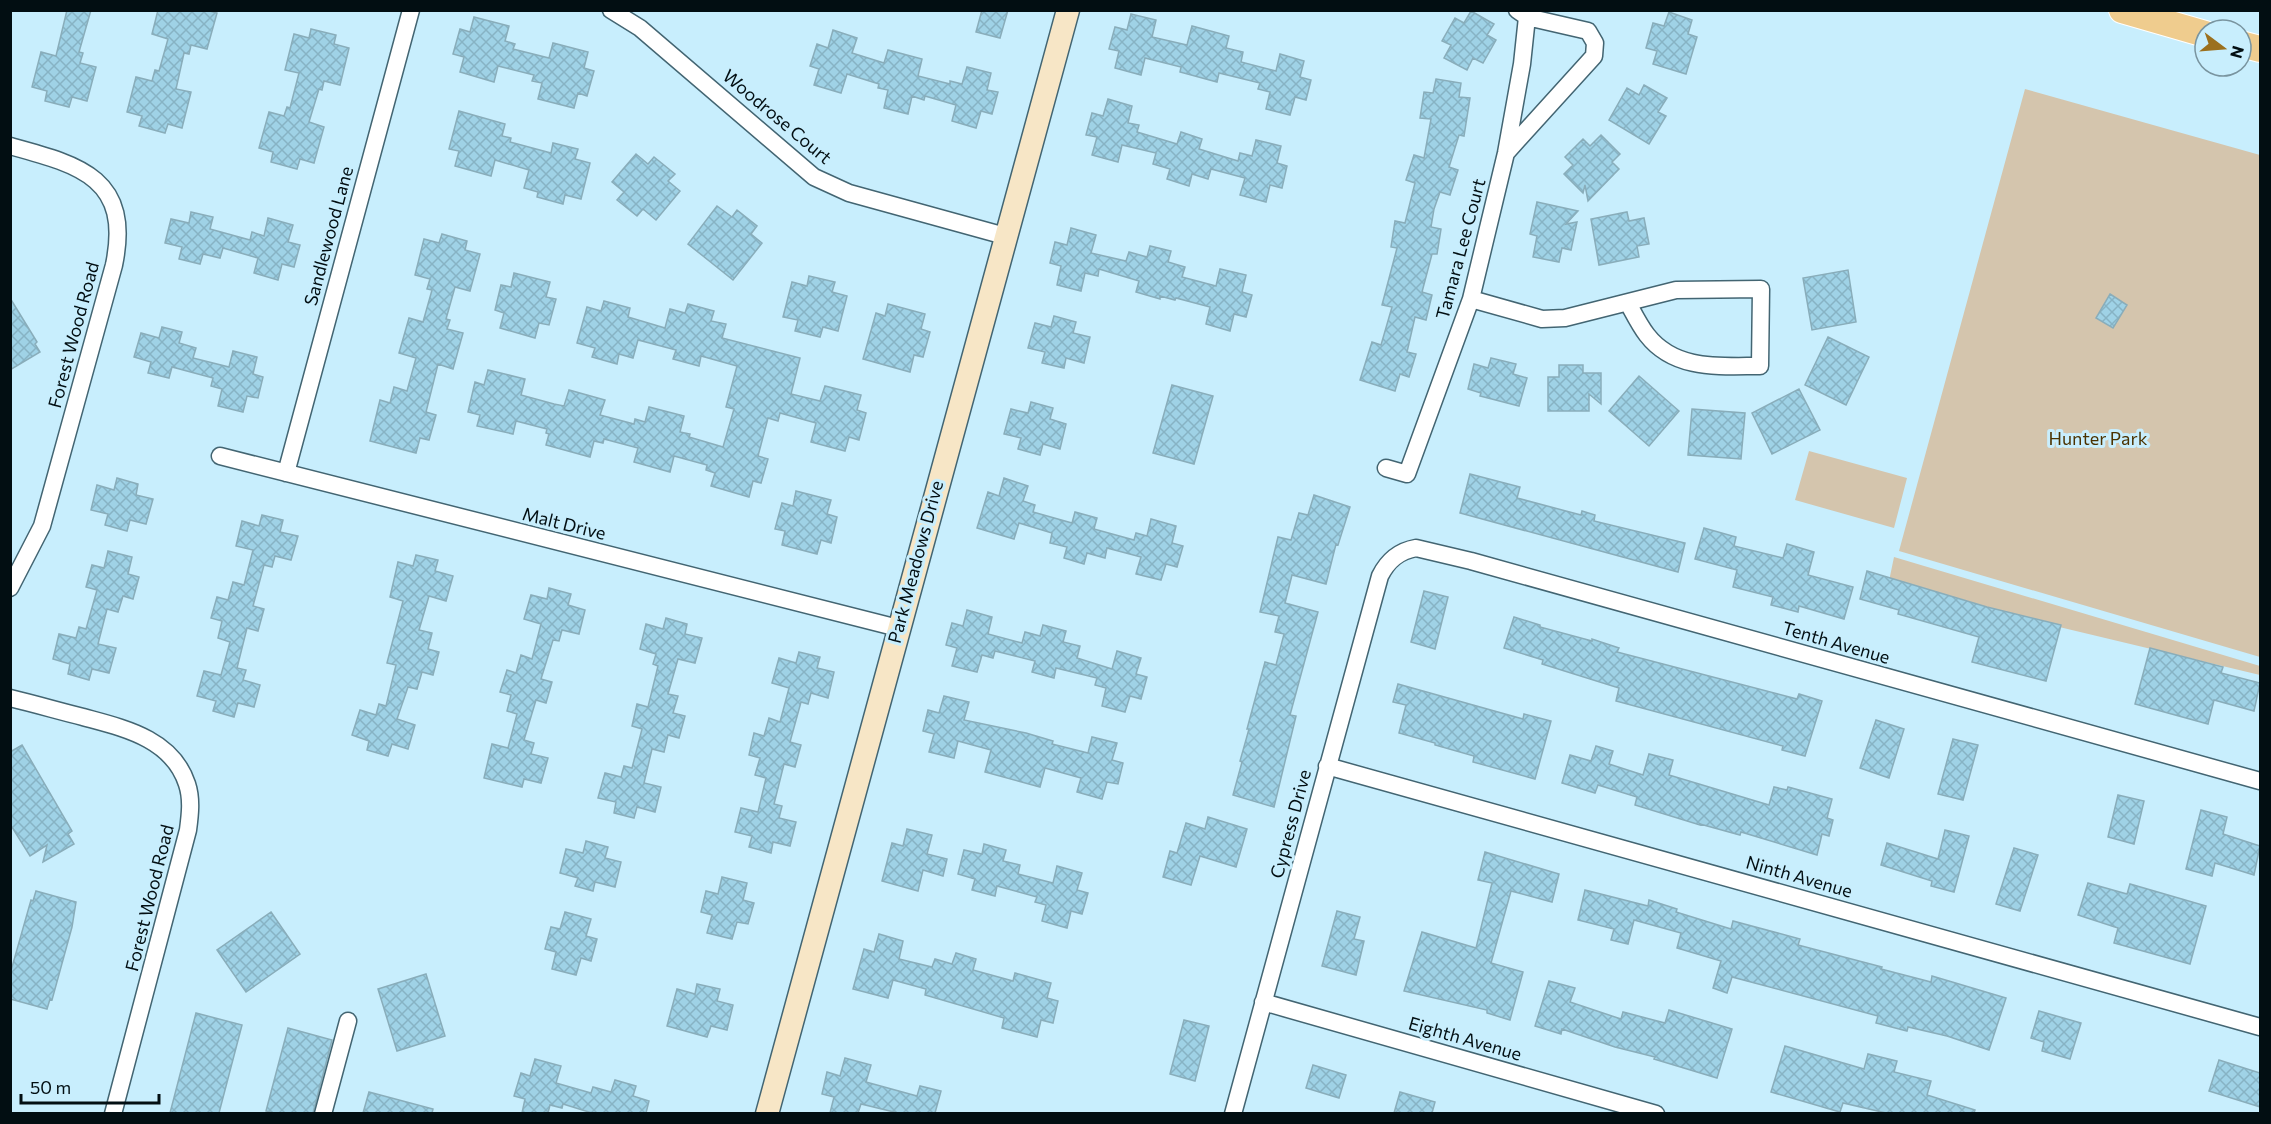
<svg xmlns="http://www.w3.org/2000/svg" width="2271" height="1124" font-family="Commissioner,sans-serif">
<style>
.green{fill:#d4c5ad}
.building{fill:url(#building-cross-hatch);stroke:#89adba;stroke-width:1.5}
.lines{fill:none;stroke-linecap:round;stroke-linejoin:round}
.street-casing{stroke:#436572;stroke-width:19}
.secondary-casing{stroke:#436572;stroke-width:25}
.primary-casing{stroke:#fff;stroke-width:28}
.street{stroke:#fff;stroke-width:16}
.secondary{stroke:#f7e6c6;stroke-width:22}
.primary{stroke:#efcc8e;stroke-width:26}
.labels{text-anchor:middle;stroke-width:6;stroke-linejoin:round;paint-order:stroke}
.street-label{font-size:18px;fill:#020e12;stroke:#c8eefd}
.park-label{font-size:18px;fill:#4b3200;stroke:#c8eefd}
</style>
<defs>
<pattern id="building-cross-hatch" width="8" height="8" patternUnits="userSpaceOnUse" patternTransform="scale(1.5)"><rect width="8" height="8" fill="#9fd2e6"/><path d="M0 0l8 8M0 8l8-8" fill="none" stroke="#87b3c4"/></pattern>
</defs>
<rect width="100%" height="100%" fill="#c8eefd"/>
<!-- green -->
<path class="green" d="M2025 89 2260 155V657L1899 551Z
M1809 451 1907 478 1894 528 1795 500Z
M1894 557 2260 666V675L1888 586Z"/>
<!-- building -->
<path class="building" d="M67 10H91L79 52 83 53 80 63 96 67 87 101 72 97 69 107 45 101 47 91 32 87 41 52 56 56Z
M158 10H206L217 13 207 49 191 45 189 54 184 53 176 89 191 92 182 128 168 124 165 133 139 126 142 116 127 112 136 77 152 81 155 70 159 71 168 39 152 34Z
M982 10H1008L1000 38 976 32Z
M1471 11 1494 24 1487 35 1496 40 1483 63 1473 58 1467 70 1444 58 1451 45 1442 41 1455 18 1464 23Z
M1669 12 1692 20 1688 34 1697 37 1686 74 1653 64 1657 51 1646 48 1653 23 1664 26Z
M1131 14 1156 20 1152 37 1187 45 1192 26 1229 36 1226 48 1243 52 1241 62 1276 71 1280 54 1304 61 1300 77 1311 80 1306 100 1295 97 1290 115 1266 109 1270 92 1258 89 1260 83 1219 73 1217 82 1180 72 1181 67 1145 58 1141 75 1115 68 1119 51 1109 49 1115 27 1127 30Z
M474 17 509 26 505 41 515 44 513 49 549 58 553 43 588 52 584 68 594 71 587 96 578 93 574 108 538 99 542 83 532 81 534 75 498 66 494 82 460 72 464 57 453 54 460 29 470 32Z
M311 29 336 35 334 44 349 48 340 85 324 81 322 90 319 89 309 122 324 127 314 163 300 159 297 169 271 162 273 152 259 148 269 112 284 116 287 107 290 108 299 73 285 70 294 34 309 38Z
M833 30 857 38 852 53 884 63 888 50 922 59 918 76 950 84V81L962 84 967 67 991 73 987 90 998 92 992 114 981 111 976 128 952 121 956 105 925 96 924 100 912 96 908 114 884 108 888 90 878 88 879 84 847 74 841 93 814 85 819 69 810 66 817 44 828 48Z
M1436 79 1461 83 1459 97 1470 98 1464 136 1459 135 1449 167 1458 170 1450 195 1440 192 1434 209 1431 227 1441 229 1437 254H1432L1422 292 1432 295 1426 320 1415 317 1407 352 1416 354 1409 377 1400 374 1395 391 1360 380 1372 342 1381 345 1392 307 1382 305 1397 248 1391 247 1395 221 1405 223 1415 183 1406 180 1414 155 1424 158 1431 119 1420 118 1424 92 1433 93Z
M1644 85 1667 98 1658 112 1666 116 1649 144 1609 120 1627 88 1639 95Z
M1108 99 1132 106 1128 123 1139 125 1137 132 1177 144 1181 132 1202 139 1199 149 1238 161 1240 153 1252 156 1256 140 1281 146 1277 163 1287 166 1282 188 1270 185 1266 202 1240 195 1245 178 1211 169 1208 179 1192 174 1189 186 1167 179 1170 169 1153 164 1156 153 1122 145 1118 162 1092 155 1097 137 1086 135 1092 113 1103 116Z
M459 111 505 124 502 136 511 138 510 142 551 153 553 143 578 149 575 159 590 163 581 199 565 195 563 204 537 197 538 192 524 188 529 170 495 160 491 176 455 166 459 151 449 149Z
M1601 135 1620 154 1612 162 1619 169 1588 201 1585 185 1583 193 1564 174 1573 165 1565 157 1583 139 1590 146Z
M636 154 648 164 654 157 675 174 668 181 680 191 656 220 643 209 637 216 617 200 624 192 612 182Z
M1537 202 1578 211 1566 224 1577 222 1571 250 1562 248 1559 262 1533 257 1537 236 1530 234Z
M717 206 732 217 737 210 757 226 751 234 762 243 733 280 688 244Z
M191 212 213 217 210 229 250 240 252 232 264 236 268 218 293 225 288 242 300 245 294 267 282 264 278 280 254 273 258 258 223 248 220 258 203 254 200 264 179 259 182 247 165 243 171 219 189 223Z
M1627 212 1629 221 1644 218 1649 244 1637 246 1639 257 1599 265 1591 219Z
M1071 228 1096 235 1091 253 1126 261 1129 252 1147 257 1150 246 1171 251 1168 262 1185 267 1182 277 1216 286 1220 269 1246 275 1242 292 1252 295 1246 317 1234 314 1230 331 1206 324 1210 307 1176 298 1175 300 1160 296V299L1136 292 1139 281 1099 269 1098 276 1085 273 1081 291 1057 285 1061 266 1050 263 1055 242 1067 245Z
M442 234 467 241 465 250 480 254 470 291 455 287 446 319 450 320 447 329 463 333 453 369 438 364 426 412 436 415 429 440 420 438 416 453 370 441 380 400 390 403 394 387 407 391 416 358 399 353 409 318 423 322 432 290 427 289 430 279 415 275 424 239 439 243Z
M1848 270 1856 322 1812 330 1803 278Z
M514 273 550 282 546 297 556 299 549 325 539 323 535 338 500 328 504 313 495 310 501 285 511 287Z
M809 276 835 282 832 292 847 296 838 331 823 327 820 337 795 331 798 320 783 317 792 282 807 286Z
M2110 294 2127 305 2113 328 2096 318Z
M10 298 37 342 35 344 40 352 10 370Z
M604 301 630 308 628 317 665 328 670 309 685 313 688 304 714 311 711 321 726 324 722 338 800 358 791 394 820 401 825 386 861 395 857 410 866 413 859 440 849 437 845 451 811 442 816 423 780 413 778 421 768 418 758 456 768 459 761 483 753 481 749 497 711 486 715 473 706 470 707 465 674 456 670 472 634 462 638 448 604 439 603 443 594 441 590 457 546 445 549 434 546 433 547 429 516 421 513 434 477 426 480 415 468 412 475 382 484 385 488 370 525 379 521 395 554 404 564 406 569 390 605 400 600 415 634 424 635 419 645 422 649 407 684 416 680 432 690 434 689 437 723 447 734 409 726 407 737 366 701 356 699 366 673 359 676 350 638 340 633 358 619 354 617 364 592 357 595 348 577 343 587 307 601 311Z
M888 304 925 314 921 329 930 332 923 357 914 355 910 372 863 359 876 313 885 316Z
M1054 316 1076 322 1073 333 1090 337 1084 363 1066 358 1064 368 1042 363 1045 352 1028 348 1035 323 1051 327Z
M162 327 182 332 179 343 196 348 193 358 229 367 233 351 257 357 253 374 263 377 258 398 247 396 243 412 218 406 222 389 211 386 213 378 172 367 169 378 148 373 151 362 134 357 141 333 159 338Z
M1828 337 1869 357 1846 405 1805 385Z
M1491 358 1516 364 1513 374 1527 378 1519 406 1480 396 1481 393 1468 389 1474 364 1488 368Z
M1559 365H1583V373H1601V404L1589 394V411H1548V377H1559Z
M1639 376 1679 411 1649 446 1609 411Z
M1172 385 1213 396 1194 464 1153 453Z
M1799 389 1820 430 1772 454 1752 413Z
M1031 402 1053 408 1050 419 1066 424 1060 449 1043 444 1040 455 1018 449 1021 438 1004 434 1011 409 1028 413Z
M1692 409 1745 413 1741 459 1688 455Z
M1470 474 1520 487 1517 498 1581 515 1582 511 1595 515 1594 521 1685 543 1678 572 1460 513Z
M117 478 138 484 136 495 153 499 146 524 130 520 127 531 105 525 108 514 91 510 97 485 114 490Z
M1004 478 1028 486 1023 501 1035 505 1033 512 1072 523 1075 512 1097 518 1094 529 1134 540 1136 533 1147 536 1151 519 1176 526 1172 543 1183 546 1177 567 1166 564 1161 580 1136 574 1141 557 1107 548 1105 558 1087 553 1084 564 1064 558 1067 547 1050 543 1052 533 1019 523 1014 539 977 528 988 492 999 496Z
M796 491 831 500 827 514 837 517 831 543 821 540 817 554 782 545 785 531 775 529 782 503 793 506Z
M1314 495 1350 507 1338 545 1336 544 1326 584 1292 575 1285 603 1318 612 1290 715 1296 716 1274 807 1233 795 1242 762 1240 761 1249 729H1247L1265 662 1276 665 1284 634 1275 632 1279 616 1260 612 1278 537 1291 540 1299 513 1308 515Z
M262 515 283 520 280 532 298 536 291 560 275 556 272 567 264 565 253 606 264 609 258 631 247 628 237 668 246 670 243 680 260 685 254 707 238 703 234 717 213 711 216 701 197 696 204 671 221 675 230 642 218 638 222 621 211 618 217 597 228 600 233 582 244 585 253 550 236 546 242 521 259 526Z
M1704 528 1736 537 1734 546 1783 558 1787 544 1814 552 1808 575 1853 587 1844 619 1799 606 1798 612 1771 605 1773 597 1733 587 1737 570 1695 559Z
M108 551 132 557 128 574 139 577 133 599 123 596 118 612 107 609 98 644 116 648 109 673 92 669 89 680 68 674 70 664 53 659 59 634 76 638 79 627 86 629 97 590 86 587 92 565 104 568Z
M416 555 438 560 435 571 453 576 446 601 429 596 419 630 432 633 428 649 439 652 433 675 422 672 417 689 408 687 397 719 415 725 408 749 392 744 388 756 367 750 369 741 352 735 360 710 376 715 379 704 386 706 396 665 387 663 403 601 390 597 398 562 413 566Z
M1867 571 1987 607 2061 625 2046 681 1972 662 1979 637 1898 614 1899 610 1860 599Z
M549 588 571 594 568 605 585 610 579 634 562 630 559 641 553 640 541 679 552 682 546 703 536 700 524 740 534 743 531 754 548 758 541 783 524 779 522 787 484 778 492 744 508 748 517 714 507 711 511 695 500 692 507 670 516 673 521 655 532 659 541 624 524 619 531 595 547 599Z
M1424 591 1448 597 1435 649 1411 642Z
M967 610 992 617 988 634 1022 643 1025 632 1040 636 1043 625 1066 631 1063 642 1080 646 1077 658 1112 669 1117 651 1141 658 1136 674 1147 677 1141 699 1130 696 1125 712 1102 706 1106 688 1095 685 1097 678 1056 668 1054 678 1032 672 1035 661 995 651 993 658 982 655 977 672 952 666 957 648 946 645 952 623 963 626Z
M1514 617 1540 625V627L1592 641V639L1619 648 1617 652 1797 699 1799 694 1822 701 1805 756 1782 750 1783 746 1616 701 1619 688 1542 664 1543 660 1504 648Z
M666 618 687 624 685 634 702 638 695 663 678 659 668 694 678 696 673 713 685 716 679 738 668 735 664 752 652 749 644 783 661 787 655 812 637 807 634 818 614 813 616 802 598 798 605 773 621 777 624 766 632 768 642 729 632 726 637 704 648 707 658 666 653 664 656 654 640 649 646 624 663 629Z
M2150 648 2223 667 2221 673 2260 683 2254 711 2214 700 2208 724 2135 704Z
M799 652 820 657 817 668 834 672 828 698 811 693 808 704 801 702 790 742 801 745 795 767 784 764 774 804 782 806 779 818 796 822 790 846 773 842 771 853 749 847 752 836 735 832 741 808 758 812 766 778 755 775 760 758 749 755 754 733 764 736 769 718 780 722 789 688 772 683 779 658 796 663Z
M1398 684 1523 719 1524 714 1551 721 1535 779 1473 762 1474 756 1435 745V743L1399 733 1406 705 1393 702Z
M944 696 969 702 964 720 1026 733 1053 741 1052 744 1088 753 1092 737 1117 743 1112 760 1123 763 1118 784 1107 782 1102 799 1077 792 1081 778 1045 768 1040 787 985 772 991 750 958 741 954 758 929 752 934 734 923 731 928 710 939 713Z
M1876 720 1904 729 1889 778 1860 768Z
M1953 739 1978 745 1963 800 1938 794Z
M22 745 72 831 68 834 74 844 43 862 47 845 30 856 10 824V752Z
M1596 746 1613 751 1609 764 1643 775 1649 754 1673 760 1669 775 1769 805 1774 787 1787 790 1788 787 1832 799 1827 818 1833 820 1829 836 1822 834 1817 855 1741 832 1740 835 1700 824V825L1635 805 1637 797 1598 785 1595 793 1562 783 1570 755 1591 761Z
M2118 795 2144 801 2134 844 2108 837Z
M2201 810 2227 817 2223 834 2260 846 2254 875 2215 863 2212 876 2186 869Z
M1208 817 1247 829 1236 867 1200 856 1191 885 1163 877 1170 851 1177 853 1186 823 1205 829Z
M907 829 932 835 927 854 947 859 943 876 923 870 918 891 882 881 892 843 903 846Z
M1945 830 1969 836 1954 892 1931 886 1932 881 1881 865 1887 843 1938 859Z
M586 841 608 847 605 858 621 862 615 887 595 882 593 891 575 886 578 878 560 873 566 849 583 853Z
M984 844 1006 850 1003 861 1020 865 1018 874 1053 883 1057 866 1082 873 1077 890 1088 893 1082 914 1071 911 1067 928 1042 921 1046 905 1035 902 1037 897 997 886 995 896 972 890 975 879 958 874 964 850 982 854Z
M2014 848 2038 855 2020 911 1996 904Z
M1485 852 1559 874 1552 902 1511 891 1491 963 1523 972 1510 1020 1487 1013V1010L1404 991 1422 932 1476 948 1492 883 1478 880Z
M722 877 747 883 743 900 754 903 748 924 737 922 732 939 707 933 712 915 701 912 706 891 718 894Z
M2088 883 2127 894 2130 884 2206 906 2190 964 2114 943 2118 928 2078 915Z
M1585 890 1648 906 1649 900 1677 909 1676 912 1731 929 1733 921 1800 939 1798 945 1882 967 1881 969 1931 982 1932 976 2006 998 1989 1050 1947 1036 1908 1027 1907 1031 1876 1023 1878 1016 1732 977 1727 993 1713 988 1721 961 1677 948 1681 933 1634 920 1628 944 1611 940 1614 929 1578 920Z
M36 891 76 902 72 927 52 1000 50 999 47 1009 10 999V974L31 900 33 901Z
M1337 911 1360 917 1354 939 1364 941 1356 975 1322 966Z
M271 912 300 954 246 992 217 950Z
M565 912 591 919 586 936 597 939 591 961 581 958 576 975 552 969 556 952 545 949 551 927 560 929Z
M879 934 903 941 899 959 932 967 935 959 952 964 956 953 976 959 973 970 1013 981 1015 973 1051 983 1047 998 1058 1001 1053 1023 1041 1020 1037 1037 1002 1028 1004 1018 925 995 926 989 893 980 888 998 853 989 864 949 874 952Z
M426 974 445 1036 397 1051 378 989Z
M1549 981 1575 988 1570 1002 1621 1019 1623 1012 1665 1023 1669 1010 1732 1029 1717 1078 1654 1059 1655 1057 1615 1047 1562 1029 1561 1034 1535 1026Z
M697 984 720 989 717 1001 733 1005 727 1030 711 1026 707 1037 667 1026 677 989 695 994Z
M2039 1011 2081 1023 2070 1059 2042 1051 2044 1042 2031 1038Z
M196 1013 242 1025 219 1113H170Z
M1184 1020 1209 1026 1195 1081 1170 1074Z
M288 1028 332 1040 313 1113H274L266 1111Z
M1785 1046 1864 1069 1868 1054 1897 1061 1894 1072 1931 1081 1927 1095 1975 1110 1974 1113H1886L1843 1103 1840 1112 1771 1092Z
M845 1058 871 1065 866 1082 917 1096 920 1086 941 1091 935 1113H898L861 1104 858 1113H830L834 1097 822 1094 827 1072 840 1076Z
M535 1059 561 1066 556 1083 591 1093 593 1087 611 1092 615 1080 636 1086 633 1096 649 1101 646 1113H592L563 1104 562 1108 550 1105 548 1113H522L525 1099 514 1096 521 1073 530 1076Z
M2219 1060 2260 1073V1107L2209 1091Z
M1313 1065 1346 1075 1339 1098 1306 1088Z
M369 1092 433 1109 432 1113H363Z
M1400 1092 1435 1102 1432 1113H1394Z"/>
<g class="lines">
<defs>
<path id="street" d="M611 10 640 28 814 177 849 193 1005 236
M10 146C80 165 132 178 114 265L42 526 10 588
M1506 153 1594 56 1595 43 1588 31 1527 17 1517 10
M1471 299 1542 319 1565 318 1676 290 1761 289 1760 366C1720 366 1675 371 1647 335 1640 326 1634 314 1628 303
M220 456 898 628
M1386 468 1407 474 1471 299 1506 153 1522 64 1527 17
M286 473 411 10
M10 698C35 704 59 711 83 717 123 728 172 738 187 784 192 799 190 815 188 830L113 1114
M1327 766 2260 1027
M1263 1002 1656 1114
M323 1114 348 1021
M1233 1114 1380 576C1388 560 1399 551 1416 548L1471 561 2260 781"/>
<path id="secondary" d="M767 1114 1068 10"/>
<path id="primary" d="M2122 10 2205 34
M2241 44 2260 49"/>
</defs>
<!-- street casing -->
<use href="#street" class="street-casing"/>
<!-- secondary casing -->
<use href="#secondary" class="secondary-casing"/>
<!-- primary casing -->
<use href="#primary" class="primary-casing"/>
<!-- street -->
<use href="#street" class="street"/>
<!-- secondary -->
<use href="#secondary" class="secondary"/>
<!-- primary -->
<use href="#primary" class="primary"/>
</g>
<g class="labels">
<!-- street labels -->
<g class="street-label">
<text transform="translate(777 117) rotate(40)" y="6">Woodrose Court</text>
<text transform="translate(329 236) rotate(-75)" y="6">Sandlewood Lane</text>
<text transform="translate(1461 249) rotate(-75)" y="6">Tamara Lee Court</text>
<text transform="translate(74 335) rotate(-75)" y="6">Forest Wood Road</text>
<text transform="translate(564 524) rotate(14)" y="6">Malt Drive</text>
<text transform="translate(916 562) rotate(-75)" y="6">Park Meadows Drive</text>
<text transform="translate(1836 643) rotate(16)" y="6">Tenth Avenue</text>
<text transform="translate(1291 824) rotate(-75)" y="6">Cypress Drive</text>
<text transform="translate(1799 877) rotate(16)" y="6">Ninth Avenue</text>
<text transform="translate(150 898) rotate(-76)" y="6">Forest Wood Road</text>
<text transform="translate(1465 1039) rotate(16)" y="6">Eighth Avenue</text>
</g>
<!-- park labels -->
<g class="park-label">
<text x="2098" y="445">Hunter Park</text>
</g>
</g>
<!-- border -->
<rect width="2271" height="1124" fill="none" stroke="#020e12" stroke-width="24"/>
<!-- north arrow -->
<g transform="translate(2223 48) rotate(106)"><circle r="28" fill="#c8eefd" stroke="#79949f" stroke-width="1.5"/>
<path d="M0-4.5L10 22L0 15L-10 22Z" fill="#9b701e"/>
<text y="-9" font-size="16" font-weight="bold" text-anchor="middle" fill="#020e12">N</text>
</g>
<!-- scale -->
<path d="M21 1094v9h138v-9" fill="none" stroke="#020e12" stroke-width="3"/>
<text x="30" y="1094" font-size="18" fill="#020e12" stroke="#c8eefd" stroke-width="4.5" paint-order="stroke">50 m</text>
</svg>
